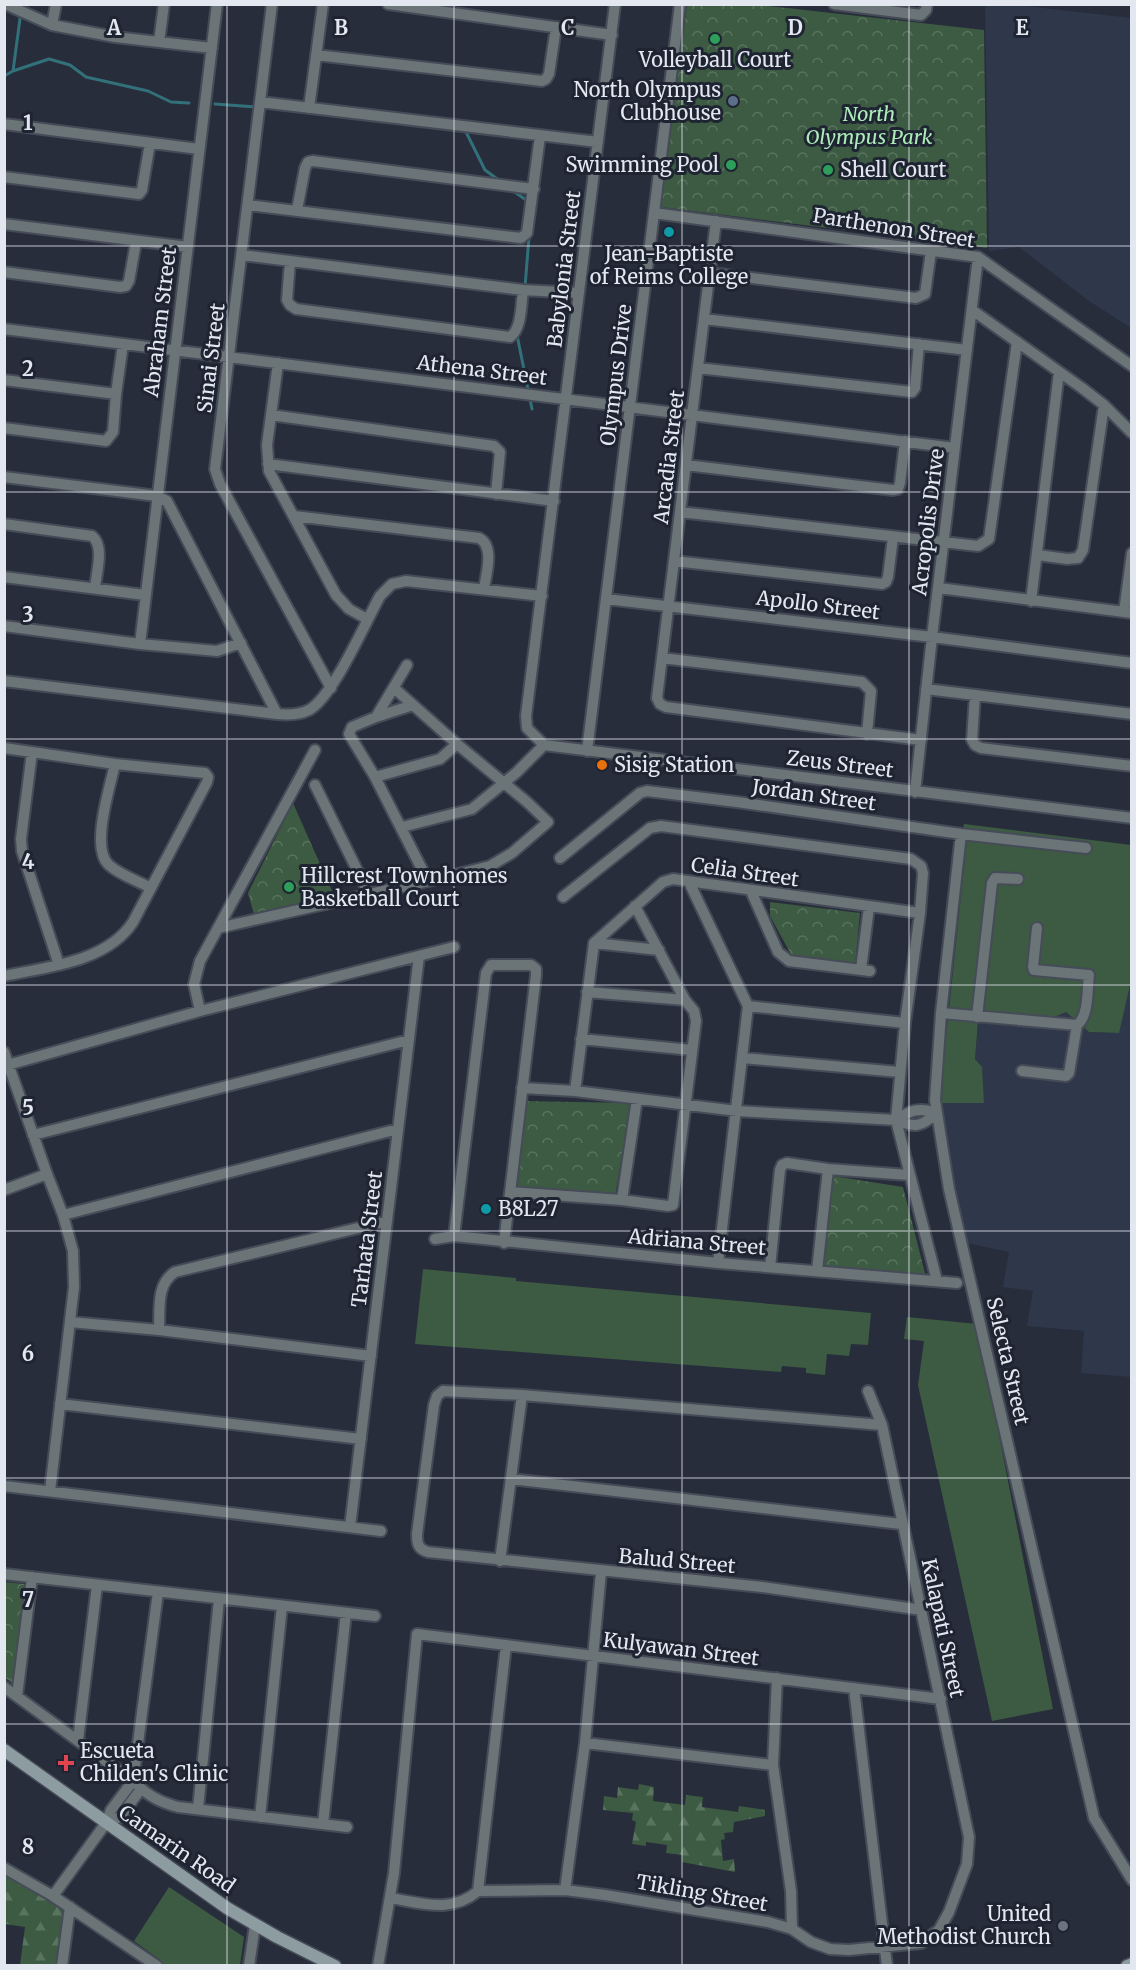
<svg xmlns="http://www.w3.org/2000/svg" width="1136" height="1970" font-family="Merriweather,serif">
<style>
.built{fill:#2f374a}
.grass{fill:#3c5b42}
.forest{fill:url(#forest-firs)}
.park{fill:url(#park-crowns)}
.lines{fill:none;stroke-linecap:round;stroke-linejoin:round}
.stream{stroke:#32717a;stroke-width:3}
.street-casing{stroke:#464b58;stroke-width:14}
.secondary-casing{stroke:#464b58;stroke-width:15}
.street{stroke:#6b7477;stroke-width:10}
.secondary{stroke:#8d9ca0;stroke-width:12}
.grid{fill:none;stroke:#e3e7f0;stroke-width:1.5;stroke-opacity:0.55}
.leisure-dot{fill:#2e9e5b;stroke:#1e2431;stroke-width:2}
.service-dot{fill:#5c6f8a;stroke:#1e2431;stroke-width:2}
.culture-dot{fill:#0f9aa8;stroke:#1e2431;stroke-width:2}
.food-dot{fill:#e8710a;stroke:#1e2431;stroke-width:2}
.health-dot{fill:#e0444e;stroke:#1e2431;stroke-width:2}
.worship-dot{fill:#6b7280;stroke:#1e2431;stroke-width:2}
.labels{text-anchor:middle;stroke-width:6;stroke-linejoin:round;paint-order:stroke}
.poi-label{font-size:20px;fill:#e3e7f0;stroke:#1e2431;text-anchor:start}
.park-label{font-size:20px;font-style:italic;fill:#adecb8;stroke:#1e2431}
.street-label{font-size:20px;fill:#e3e7f0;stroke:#1e2431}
.grid-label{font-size:20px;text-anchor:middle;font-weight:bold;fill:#e3e7f0;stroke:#1e2431;stroke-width:6;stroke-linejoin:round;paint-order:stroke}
</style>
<defs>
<pattern id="forest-firs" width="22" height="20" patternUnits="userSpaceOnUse" patternTransform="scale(1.5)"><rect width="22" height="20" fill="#3c5b42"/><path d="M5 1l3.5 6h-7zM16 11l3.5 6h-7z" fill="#58735e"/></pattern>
<pattern id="park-crowns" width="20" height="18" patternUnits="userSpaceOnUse" patternTransform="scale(1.5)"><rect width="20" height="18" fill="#3c5b42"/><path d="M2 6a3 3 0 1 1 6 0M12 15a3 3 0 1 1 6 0" fill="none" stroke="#58735e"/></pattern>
</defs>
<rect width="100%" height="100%" fill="#282d3b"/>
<!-- built -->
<path class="built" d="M985 5H1017L1131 18V328L1089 301 1019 247 989 251Z
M1131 981V1377L1081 1373 1084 1331 1027 1326 1033 1291 1003 1287 1009 1252 967 1243 952 1188 939 1103H984L975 1059 978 1021H1045L1066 1012 1089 1032 1118 1033Z"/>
<!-- grass -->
<path class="grass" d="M964 824 1131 845V981L1119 1033 1089 1032 1066 1012 1045 1021H978L975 1059 982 1067 984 1103H939L967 839 962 836Z
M423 1269 516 1278V1281L871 1313 868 1345 851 1344 849 1356 827 1354 825 1375 806 1373V1368L782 1366 781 1372 415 1344Z
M907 1317 977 1324 1053 1709 992 1721 918 1385 924 1341 904 1339Z
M169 1887 244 1937 240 1965H164L160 1960 134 1941Z"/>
<!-- forest -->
<path class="forest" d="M639 1784 654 1787 653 1801 685 1805 686 1795 703 1797 702 1807 738 1812 739 1806 765 1810V1816L734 1822 733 1832 724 1833 725 1839 721 1840 723 1861 734 1859 735 1872 682 1862V1855L666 1853 667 1845 646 1842V1846L632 1844 636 1822 632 1820 633 1813 603 1810 604 1796 617 1798 618 1787 638 1790Z
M4 1873 64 1911 56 1965H20L25 1927 5 1924Z"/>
<!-- park -->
<path class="park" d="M687 5H759L984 30 987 248 661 207Z
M293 803 336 900 255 918 248 893Z
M770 902 860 913 855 965 793 958 770 916Z
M522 1101 631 1103 614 1202 509 1195Z
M833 1176 903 1187 926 1277 823 1270Z
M4 1582 25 1584 14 1684 5 1678Z"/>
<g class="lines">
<!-- stream -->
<path class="stream" d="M13 71 22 4
M4 76 13 71 49 59 70 65 86 77 148 91 171 102 189 103
M215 104 256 107
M464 128 485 170 500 181
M512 190 526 200V204
M525 287 529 237
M517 335 532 409"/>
<defs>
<path id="street" d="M5 4 52 25 115 37 212 48
M272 4 215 469 220 484 331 688
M388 4 612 35
M834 4 921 15 926 10 927 4
M52 25 56 4
M159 42 164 4
M316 55 542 81 546 79 549 74 556 27
M260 102 598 142
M309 108 323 4
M4 124 199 149
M4 177 139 194 142 190 150 143
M248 205 521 238 527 233 540 136
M297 210 305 168 308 162 313 161 534 189
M654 213 978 257 1132 366
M716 221 657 698 660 704 666 707 921 740
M4 224 188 247
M242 255 523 290 579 293
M290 261 287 300 290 305 296 309 510 337C522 329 521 304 523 290
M4 272 120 287 126 286 129 281 136 242
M710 273 916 298 925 294 931 251
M972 310 1082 388 1104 405 1132 433
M704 319 967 350
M4 329 955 448
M278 363 267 445 269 471 336 595 349 609 367 619
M698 368 912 392 915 388 919 344
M4 380 116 394
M271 415 494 446 500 452 496 494
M4 428 106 441 113 432 116 394 123 344
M268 464 554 501
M686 465 893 490 898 489 900 483 905 441
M4 477 157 496 167 501 277 714
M680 512 978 546 989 539 1017 342
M294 516 479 538C495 546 486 574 484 589
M4 524 92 536C105 546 96 574 95 588
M1038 555 1067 559 1078 558 1083 550 1104 405
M674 561 882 584 886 582 888 577 893 537
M4 577 145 595
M939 588 1132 613
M606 599 932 637 1132 663
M1031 601 1059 372
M1124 612 1132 553
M4 626 140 644 217 651 241 643
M140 644 217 4
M662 658 862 682 871 691 867 734
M4 681 277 714C288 715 299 715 309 710 333 697 365 623 380 596L392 584 406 581 542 596
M926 689 1132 714
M975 695 972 740 975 745 981 748 1132 766
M413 705 376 717 352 727 349 734 375 777 428 881
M376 717 407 665
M544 745 527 728 526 716 615 4
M544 745 1132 818
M4 748 115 764 205 773 208 777 207 782 133 922C107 962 47 967 4 976
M587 751 680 4
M32 752 21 839 22 851 59 965
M115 764C110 787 90 848 109 865 120 875 138 881 151 888
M375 777 440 759 457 744
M315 785 369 894
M915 792 932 637 978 257
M402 827 472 809 516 773 544 745
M961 834 941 1013 935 1100 949 1189 1094 1818 1132 1880
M560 858 640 793 647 791 737 802 961 834 1086 848
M689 882 748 1006
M751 891 778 952 789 961 870 971
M563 897 650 828 661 826 911 859 921 866 923 873 920 913 905 1023 896 1120 937 1281
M218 928 446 877 490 866 512 853 548 822 527 802 457 744 394 688
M594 943 659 950
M861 969 869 907
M587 992 685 1000
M748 1006 905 1023
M200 1011 194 984 200 961 315 750
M941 1013 1077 1025C1089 1016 1087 990 1089 975L1034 970 1033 967 1037 928
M977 1017 992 883 995 878 1018 879
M581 1039 691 1050
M4 1052 47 1174 63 1215 73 1251 74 1287 50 1491
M743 1058 899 1072
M4 1066 200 1011 454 947
M1022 1071 1066 1076 1069 1073 1077 1025
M522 1088 575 1091 737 1111 896 1120C914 1128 922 1127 936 1113 920 1107 910 1110 896 1120
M575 1091 594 943 663 882 673 879 920 913
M33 1135 409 1040
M4 1190 47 1174
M510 1192 622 1200 668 1206 673 1205 696 1021 694 1011 685 1000 635 906
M622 1200 637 1099
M63 1215 398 1129
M454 1236 486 973 491 965H531L536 969V975L504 1243
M435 1239 454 1236 718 1263 957 1283
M718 1263 748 1006
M770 1267 780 1170 782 1165 787 1163 828 1169 909 1175
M817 1271 828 1169
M70 1322 159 1330 371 1356
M159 1330C160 1309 156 1284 175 1272L387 1221
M60 1404 361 1439
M882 1425 522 1395 443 1391 437 1396 434 1405 417 1534C417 1544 418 1549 428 1552L762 1587 922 1610
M511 1479 901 1524
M4 1486 381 1531
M350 1527 419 956
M500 1561 522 1395
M4 1574 375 1616
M777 1678 773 1765 791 1891 792 1929
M4 1687 133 1781C147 1795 159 1802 178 1807L347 1827
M854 1688 887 1966
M17 1696 32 1577
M78 1740 97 1585
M585 1743 773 1765
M198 1809 219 1599
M260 1817 282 1606
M106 1823 120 1817 141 1789
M323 1824 346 1613
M4 1868 53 1896 157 1966
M565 1890 585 1743 601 1572
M478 1891 506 1645
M53 1896 106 1823 111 1810 133 1781 158 1592
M390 1898C422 1903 451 1914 478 1891L565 1890 605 1895 768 1922 792 1929 811 1942 830 1949 849 1950 921 1943 939 1930 949 1912 967 1864 969 1837 882 1425 868 1391
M62 1966 70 1907
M249 1966 255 1925
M378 1966 394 1873 417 1634 941 1699"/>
<path id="secondary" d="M4 1750 227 1908 277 1937 335 1966
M1127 1966 1132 1964"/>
</defs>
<!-- street casing -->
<use href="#street" class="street-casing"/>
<!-- secondary casing -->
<use href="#secondary" class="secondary-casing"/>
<!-- street -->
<use href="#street" class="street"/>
<!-- secondary -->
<use href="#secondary" class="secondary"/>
</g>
<!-- grid -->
<path class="grid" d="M227 4V1966M454 4V1966M682 4V1966M909 4V1966M4 246H1132M4 492H1132M4 739H1132M4 985H1132M4 1231H1132M4 1478H1132M4 1724H1132"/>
<!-- markers -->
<g class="leisure-dot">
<circle cx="715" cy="39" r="6"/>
<circle cx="731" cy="165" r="6"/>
<circle cx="828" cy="170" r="6"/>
<circle cx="289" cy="887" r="6"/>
</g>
<circle class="service-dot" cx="733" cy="101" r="6"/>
<g class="culture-dot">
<circle cx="669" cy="232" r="6"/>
<circle cx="486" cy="1209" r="6"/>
</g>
<circle class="food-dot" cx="602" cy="765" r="6"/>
<path class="health-dot" d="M63 1754h6v6h6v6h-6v6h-6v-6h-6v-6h6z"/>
<circle class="worship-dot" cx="1063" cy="1926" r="6"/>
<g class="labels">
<!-- poi labels -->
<g class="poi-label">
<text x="715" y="67" text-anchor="middle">Volleyball Court</text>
<text x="721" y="97" text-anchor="end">North Olympus<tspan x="721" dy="23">Clubhouse</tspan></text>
<text x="719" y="172" text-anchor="end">Swimming Pool</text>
<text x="840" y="177">Shell Court</text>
<text x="669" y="261" text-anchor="middle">Jean-Baptiste<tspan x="669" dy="23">of Reims College</tspan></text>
<text x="614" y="772">Sisig Station</text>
<text x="301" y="883">Hillcrest Townhomes<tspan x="301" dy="23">Basketball Court</tspan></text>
<text x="498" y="1216">B8L27</text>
<text x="80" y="1758">Escueta<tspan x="80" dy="23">Childen's Clinic</tspan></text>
<text x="1051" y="1921" text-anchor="end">United<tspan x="1051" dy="23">Methodist Church</tspan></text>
</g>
<!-- park labels -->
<g class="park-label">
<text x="869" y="121">North<tspan x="869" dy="23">Olympus Park</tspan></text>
</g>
<!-- street labels -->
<g class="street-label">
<text transform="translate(894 228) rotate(9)" y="7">Parthenon Street</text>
<text transform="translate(564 269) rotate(-83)" y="7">Babylonia Street</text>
<text transform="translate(160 322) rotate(-83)" y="7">Abraham Street</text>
<text transform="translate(211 358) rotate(-83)" y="7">Sinai Street</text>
<text transform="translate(482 370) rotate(7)" y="7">Athena Street</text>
<text transform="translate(616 375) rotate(-83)" y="7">Olympus Drive</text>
<text transform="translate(669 457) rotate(-83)" y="7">Arcadia Street</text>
<text transform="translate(928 522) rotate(-83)" y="7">Acropolis Drive</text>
<text transform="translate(818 605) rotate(7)" y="7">Apollo Street</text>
<text transform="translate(840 764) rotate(7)" y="7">Zeus Street</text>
<text transform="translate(814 795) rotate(8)" y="7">Jordan Street</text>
<text transform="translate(745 872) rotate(8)" y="7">Celia Street</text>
<text transform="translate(367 1239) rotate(-83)" y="7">Tarhata Street</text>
<text transform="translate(697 1242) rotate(5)" y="7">Adriana Street</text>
<text transform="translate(1008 1361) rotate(77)" y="7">Selecta Street</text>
<text transform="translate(677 1561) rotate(5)" y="7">Balud Street</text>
<text transform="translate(943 1628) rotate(78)" y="7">Kalapati Street</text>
<text transform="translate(681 1649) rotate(7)" y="7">Kulyawan Street</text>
<text transform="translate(177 1849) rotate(35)" y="7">Camarin Road</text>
<text transform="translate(702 1893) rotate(10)" y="7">Tikling Street</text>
</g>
</g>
<g class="grid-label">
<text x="114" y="35">A</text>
<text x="341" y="35">B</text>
<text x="568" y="35">C</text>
<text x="795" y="35">D</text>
<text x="1022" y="35">E</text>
<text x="28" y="130">1</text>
<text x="28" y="376">2</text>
<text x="28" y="622">3</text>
<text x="28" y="869">4</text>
<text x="28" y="1115">5</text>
<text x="28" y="1361">6</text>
<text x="28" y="1607">7</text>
<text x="28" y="1854">8</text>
</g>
<!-- border -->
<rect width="1136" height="1970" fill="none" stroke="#e3e7f0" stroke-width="12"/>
</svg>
